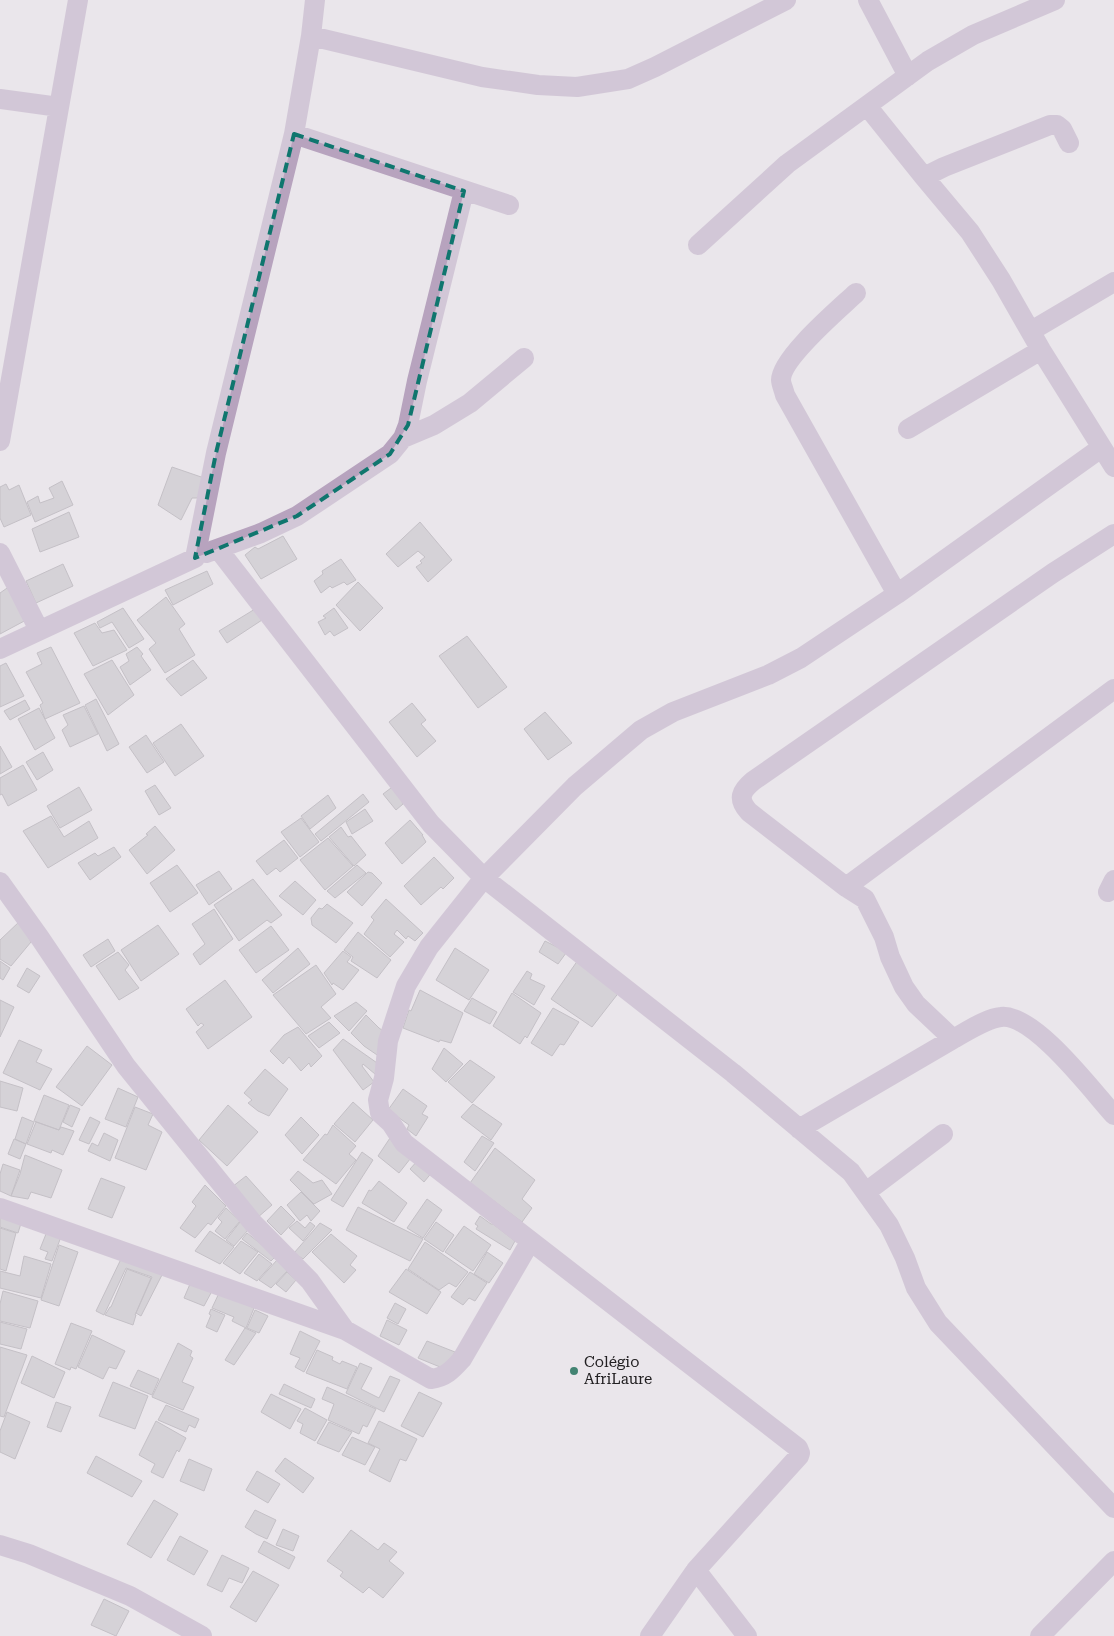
<svg xmlns="http://www.w3.org/2000/svg" width="1114" height="1636" font-family="'Roboto Serif',serif">
<style>
.building{fill:#bdbabf;stroke:#979399}
.lines{fill:none;stroke-linecap:round;stroke-linejoin:round}
.minor{stroke:#b7a3be;stroke-width:20}
.marked{fill:none;stroke:#0f766e;stroke-width:4;stroke-dasharray:10 6;stroke-linejoin:round}
.poi-dot{fill:#428372;stroke:#eae6eb;stroke-width:2}
.labels{text-anchor:middle;stroke-width:4;stroke-linejoin:round;paint-order:stroke}
.poi-label{font-size:15px;fill:#222022;stroke:#eae6eb;text-anchor:start}
</style>
<rect width="100%" height="100%" fill="#eae6eb"/>
<!-- building -->
<path class="building" d="M172 467 207 479 199 498H192L181 520 158 505Z
M62 481 73 505 35 522 27 502 38 496 40 503 54 498 49 488Z
M6 484 9 490 19 485 31 515 4 527 0 518V487Z
M69 512 79 537 40 552 32 529Z
M420 522 452 560 428 582 416 567 422 563 420 561 425 557 418 551 398 567 386 554Z
M283 536 297 559 261 579 245 555 255 547 258 549Z
M341 559 356 580 347 585 344 582 332 588 330 586 321 593 314 581 323 574 322 571Z
M63 564 73 586 36 603 26 581Z
M207 571 213 584 173 605 165 590Z
M358 582 383 608 360 631 336 605Z
M10 586 28 619 0 634V593Z
M166 597 185 624 179 629 195 655 165 673 149 649 156 643 137 620Z
M123 608 144 639 129 648 112 622 100 628 97 622Z
M334 608 348 628 334 636 330 631 325 635 318 622 326 618 323 616Z
M255 609 262 620 227 643 219 631Z
M95 623 102 633 114 630 127 650 93 666 74 633Z
M467 636 507 687 478 708 439 656Z
M51 647 80 703 45 719 40 705 43 703 26 672 42 664 37 653Z
M137 647 143 654 141 656 151 670 130 685 120 667 129 661 126 654Z
M112 660 134 695 108 715 84 674Z
M193 660 207 678 181 696 166 679Z
M6 663 24 696 0 707V666Z
M96 699 119 744 107 751 85 705Z
M25 700 30 709 10 720 4 711Z
M412 703 426 720 421 724 436 741 417 757 389 722Z
M84 706 98 734 70 747 62 730 68 725 63 715Z
M39 708 55 738 35 750 18 719Z
M545 712 572 743 548 760 524 729Z
M181 724 204 756 175 776 153 743Z
M146 735 164 762 147 773 129 747Z
M0 746 12 767 0 774Z
M43 752 53 770 37 780 26 762Z
M23 765 37 790 8 806 2 794 0 795V778Z
M155 785 171 808 159 815 145 791Z
M395 785 403 804 396 810 383 794Z
M79 787 92 810 60 828 47 806Z
M363 794 369 802 321 841 315 834Z
M328 795 336 808 310 829 301 816Z
M365 809 373 821 352 834 346 822Z
M51 816 64 837 89 821 98 838 48 868 23 831Z
M301 818 319 842 300 857 281 832Z
M410 820 423 835H422L426 842 402 864 385 843Z
M155 826 175 850 147 874 129 850 148 835 146 834Z
M341 827 348 837 351 836 366 855 354 866 329 837Z
M328 838 353 866 325 890 300 860Z
M284 840 298 858 280 872 276 868 267 875 256 861Z
M114 847 121 857 90 880 78 863 95 853 98 856Z
M434 857 454 878 443 889 441 887 421 905 404 886Z
M177 865 198 893 170 912 150 883Z
M357 865 366 873 335 898 327 891Z
M219 871 232 889 209 905 196 885Z
M368 872 372 873 382 883 362 906 347 892Z
M253 879 282 915 271 923 267 920 239 941 214 905Z
M295 881 316 900 303 915 279 896Z
M386 899 423 933 415 941 408 936 406 939 397 930 394 934 404 942 390 957 364 934 374 920 371 917Z
M327 904 353 923 336 943 312 925 311 918 319 908 322 909Z
M214 909 233 939 200 965 193 954 205 944 192 924Z
M20 921 31 942 11 966 0 959V940Z
M158 925 179 954 141 981 121 950Z
M271 926 289 950 256 973 239 950Z
M358 932 391 960 377 978 351 961 353 957 344 950Z
M108 939 115 951 91 967 83 955Z
M545 941 557 947 569 949 558 964 539 952Z
M298 948 310 964 273 993 262 980Z
M455 948 489 970 469 1000 436 980Z
M343 951 351 957 347 962 359 970 343 990 333 983 332 985 324 973Z
M118 952 129 965 125 970 139 988 119 1000 96 966Z
M578 960 620 991 592 1027 551 999Z
M0 961 10 968 3 980 0 978Z
M316 965 336 994 321 1007 331 1018 306 1034 273 995Z
M27 968 40 976 29 993 17 986Z
M527 971 532 974 530 979 545 986 534 1005 513 992Z
M225 980 252 1017 208 1049 196 1032 204 1025 201 1023 198 1026 186 1009Z
M420 990 463 1013 451 1043 440 1040 439 1042 403 1028 409 1010 411 1011Z
M512 993 541 1013 527 1038 525 1036 520 1044 493 1026Z
M472 998 497 1012 490 1024 464 1011Z
M0 1000 14 1007 0 1037Z
M356 1002 367 1011 349 1031 334 1016Z
M553 1008 579 1022 564 1045 560 1044 552 1056 531 1043Z
M366 1015 379 1028 386 1033 383 1059 364 1046 351 1033Z
M329 1022 340 1033 319 1048 308 1036Z
M298 1027 322 1056 311 1067 309 1063 301 1071 289 1057 283 1064 270 1051 284 1035Z
M343 1039 380 1065 375 1074 363 1064 362 1066 374 1082 363 1090 333 1050Z
M19 1040 42 1050 36 1062 52 1069 40 1090 3 1073Z
M87 1046 112 1065 82 1106 56 1087Z
M444 1048 463 1064 446 1082 432 1069Z
M470 1060 495 1077 472 1103 448 1082Z
M265 1069 288 1089 269 1116 258 1111 248 1103 252 1100 244 1093Z
M0 1081 23 1088 17 1111 0 1107Z
M118 1088 138 1097 126 1127 105 1119Z
M403 1089 427 1106 422 1114 428 1117 416 1136 407 1129 409 1125 388 1110Z
M44 1095 69 1105 59 1130 34 1121Z
M353 1102 373 1120 355 1142 334 1124Z
M473 1104 502 1124 491 1140 461 1117Z
M70 1105 80 1109 72 1127 63 1122Z
M228 1105 258 1132 227 1166 199 1140Z
M135 1107 153 1114 148 1125 162 1132 146 1170 115 1158Z
M22 1117 34 1122 26 1144 15 1139Z
M90 1117 100 1122 89 1144 79 1140Z
M301 1117 319 1135 302 1154 285 1135Z
M36 1122 59 1130 61 1127 74 1131 63 1155 52 1150 51 1153 27 1144Z
M333 1125 356 1146 349 1154 356 1160 336 1184 303 1160 325 1134 327 1135Z
M104 1133 118 1140 110 1161 88 1151 92 1143 98 1146Z
M392 1135 414 1154 399 1173 378 1156Z
M482 1136 494 1143 475 1171 464 1162Z
M14 1139 26 1144 20 1159 8 1154Z
M495 1148 535 1180 522 1199 532 1208 522 1222 470 1183Z
M362 1152 373 1160 343 1207 331 1200Z
M25 1155 62 1170 51 1198 31 1192 28 1199 11 1196 20 1174Z
M419 1159 433 1171 424 1182 410 1169Z
M3 1164 20 1170 11 1196 0 1191V1174Z
M298 1171 313 1183 322 1180 332 1194 314 1204 290 1180Z
M246 1176 272 1205 257 1218 232 1187Z
M101 1178 125 1187 112 1218 88 1209Z
M379 1181 407 1203 394 1222 362 1203 369 1190 371 1191Z
M205 1185 226 1206 211 1225 208 1223 195 1238 180 1228 196 1206 192 1202Z
M301 1192 320 1211 311 1221 307 1215 300 1221 287 1205Z
M427 1199 442 1210 423 1238 407 1228Z
M281 1206 295 1220 281 1235 267 1221Z
M358 1207 423 1239 410 1261 346 1230Z
M226 1208 240 1221 225 1239 215 1231 222 1222 218 1218Z
M0 1213 22 1220 18 1233 0 1227Z
M480 1216 491 1224H493L515 1241 510 1250 476 1229 478 1226 475 1224Z
M297 1221 305 1228 310 1222 315 1226 303 1241 289 1228Z
M240 1222 248 1230 234 1246 226 1240Z
M436 1222 454 1235 443 1252 424 1239Z
M320 1223 332 1230 303 1259 294 1253Z
M464 1226 491 1245 473 1271 445 1252Z
M0 1228 16 1233 6 1271 0 1269Z
M48 1229 62 1234 52 1261 45 1259 48 1252 40 1249Z
M210 1231 234 1247 220 1264 195 1251Z
M247 1233 276 1256 271 1261 242 1239Z
M331 1234 357 1256 350 1265 356 1270 344 1283 312 1252Z
M241 1241 258 1252 240 1274 223 1263Z
M425 1242 468 1272 456 1287 449 1283 439 1290 408 1269Z
M59 1245 78 1252 59 1306 41 1300Z
M487 1252 503 1263 489 1283 474 1274Z
M259 1254 272 1264 257 1281 244 1273Z
M24 1256 51 1264 41 1298 0 1288V1271L20 1276Z
M122 1257 164 1271 141 1316 136 1313 152 1277 126 1268 104 1315 96 1311Z
M277 1260 289 1269 271 1288 259 1280Z
M127 1269 151 1278 135 1315H136L133 1325 105 1315 110 1307H111Z
M406 1269 441 1292 427 1314 389 1292Z
M287 1272 296 1280 286 1292 276 1284Z
M470 1272 487 1283 475 1301 469 1298 463 1305 451 1297Z
M190 1284 212 1291 204 1306 184 1298Z
M3 1291 38 1301 30 1328 0 1321V1304Z
M220 1291 254 1308 246 1328 232 1321 234 1317 212 1308Z
M395 1303 406 1309 398 1324 387 1318Z
M211 1309 225 1315 217 1332 206 1327 211 1315 209 1314Z
M255 1310 268 1316 259 1333 247 1328Z
M387 1320 407 1330 399 1345 380 1336Z
M0 1322 27 1329 21 1349 0 1344Z
M71 1323 92 1331 76 1369 71 1367 70 1370 55 1364Z
M245 1328 256 1333 234 1365 225 1360Z
M300 1331 320 1341 304 1372 295 1367 300 1358 290 1354Z
M92 1335 125 1351 116 1369 109 1367 103 1379 78 1367Z
M427 1341 455 1352 445 1369 418 1358Z
M178 1343 192 1351 190 1356 193 1358 182 1382 194 1387 183 1410 152 1397Z
M0 1347 27 1355 4 1417 0 1416Z
M317 1350 333 1357 332 1360 340 1364 342 1361 357 1367 347 1389 306 1373Z
M32 1356 65 1372 54 1398 21 1383Z
M360 1363 372 1368 361 1389 379 1398 390 1376 400 1380 384 1412 346 1393Z
M138 1370 159 1379 152 1395 130 1386Z
M113 1382 148 1396 135 1429 99 1416Z
M284 1384 315 1399 311 1408 279 1394Z
M327 1387 376 1409 367 1427 363 1425 359 1434 328 1420 334 1404 322 1399Z
M419 1392 442 1403 423 1437 401 1426Z
M271 1394 301 1409 290 1429 261 1412Z
M56 1402 71 1407 61 1432 47 1427Z
M166 1405 199 1419 195 1428 189 1425 186 1432 158 1420Z
M305 1408 327 1420 315 1441 300 1433 303 1424 297 1421Z
M7 1412 30 1422 15 1459 0 1452V1431Z
M156 1421 186 1438 179 1452 177 1450 163 1478 151 1472 155 1464 139 1455Z
M379 1421 417 1439 406 1461 400 1459 390 1482 369 1471 380 1449 368 1443Z
M329 1422 352 1432 339 1452 317 1443Z
M352 1437 375 1447 365 1465 342 1455Z
M96 1456 142 1481 132 1497 87 1473Z
M285 1458 314 1478 303 1493 275 1471Z
M189 1459 212 1469 204 1491 180 1481Z
M257 1471 280 1484 268 1503 246 1490Z
M154 1500 178 1514 151 1558 127 1544Z
M255 1510 276 1520 267 1539 256 1534 245 1527Z
M283 1529 299 1536 293 1551 276 1545Z
M351 1530 378 1550 384 1543 397 1552 389 1561 404 1573 383 1598 369 1587 363 1593 340 1576 343 1572 327 1561Z
M180 1536 208 1551 194 1575 167 1560Z
M264 1541 295 1557 289 1569 258 1552Z
M222 1555 249 1568 242 1583 229 1578 222 1592 207 1585Z
M253 1571 279 1585 256 1622 230 1607Z
M104 1599 129 1611 116 1636 91 1625Z"/>
<g class="lines">
<!-- minor -->
<path class="minor" d="M868 0 908 76
M311 36 482 77 538 85 577 87 628 79 655 67 786 0
M0 99 59 107
M867 106 924 177 970 232 1001 280 1041 350 1114 467
M294 134 509 205
M924 177 944 167 1050 125H1057L1062 129 1069 143
M698 245 787 164 928 61 973 35 1055 0
M856 293C839 309 781 358 781 380 781 384 784 390 785 395L897 594
M1031 331 1114 282
M908 429 1041 350
M403 438 434 425 470 403 524 358
M0 441 78 0
M1114 534 1053 573 753 781C741 791 737 799 749 812L846 887 865 899 884 937 890 957 904 987 916 1004 953 1039C966 1032 987 1018 1001 1017 1034 1013 1093 1092 1114 1115
M218 549 431 824 484 878 733 1073 851 1172 889 1225 905 1258 916 1288 938 1323 1114 1508
M0 553 39 630
M206 553 261 533 297 516 390 454 403 438 408 425 417 381 464 191
M0 649 195 558 216 453 294 134 311 36 315 0
M0 882 40 938 126 1066 253 1223 310 1281 345 1330
M846 887 1114 689
M1108 892 1114 880
M799 1129 953 1039
M866 1192 943 1134
M0 1208 345 1330 431 1379C446 1377 452 1370 462 1359L530 1242
M0 1545 29 1554 130 1596 202 1636
M696 1570 747 1636
M650 1636 696 1570 799 1456 800 1453 798 1448 404 1143 391 1123 380 1113 378 1100 384 1078 388 1041 406 986 429 947 484 878 575 786 641 730 673 712 768 675 801 658 897 594 1101 448
M1040 1636 1114 1561"/>
</g>
<!-- marked area -->
<path d="M0 0H1114V1636H0ZM294 134 464 191 408 425 390 454 297 516 195 558 216 453Z" fill="#eae6eb" fill-opacity=".55" fill-rule="evenodd"/>
<path class="marked" d="M294 134 464 191 408 425 390 454 297 516 195 558 216 453Z"/>
<!-- markers -->
<circle class="poi-dot" cx="574" cy="1371" r="5"/>
<g class="labels">
<!-- poi labels -->
<g class="poi-label">
<text x="584" y="1367">Colégio<tspan x="584" dy="17">AfriLaure</tspan></text>
</g>
</g>
</svg>
